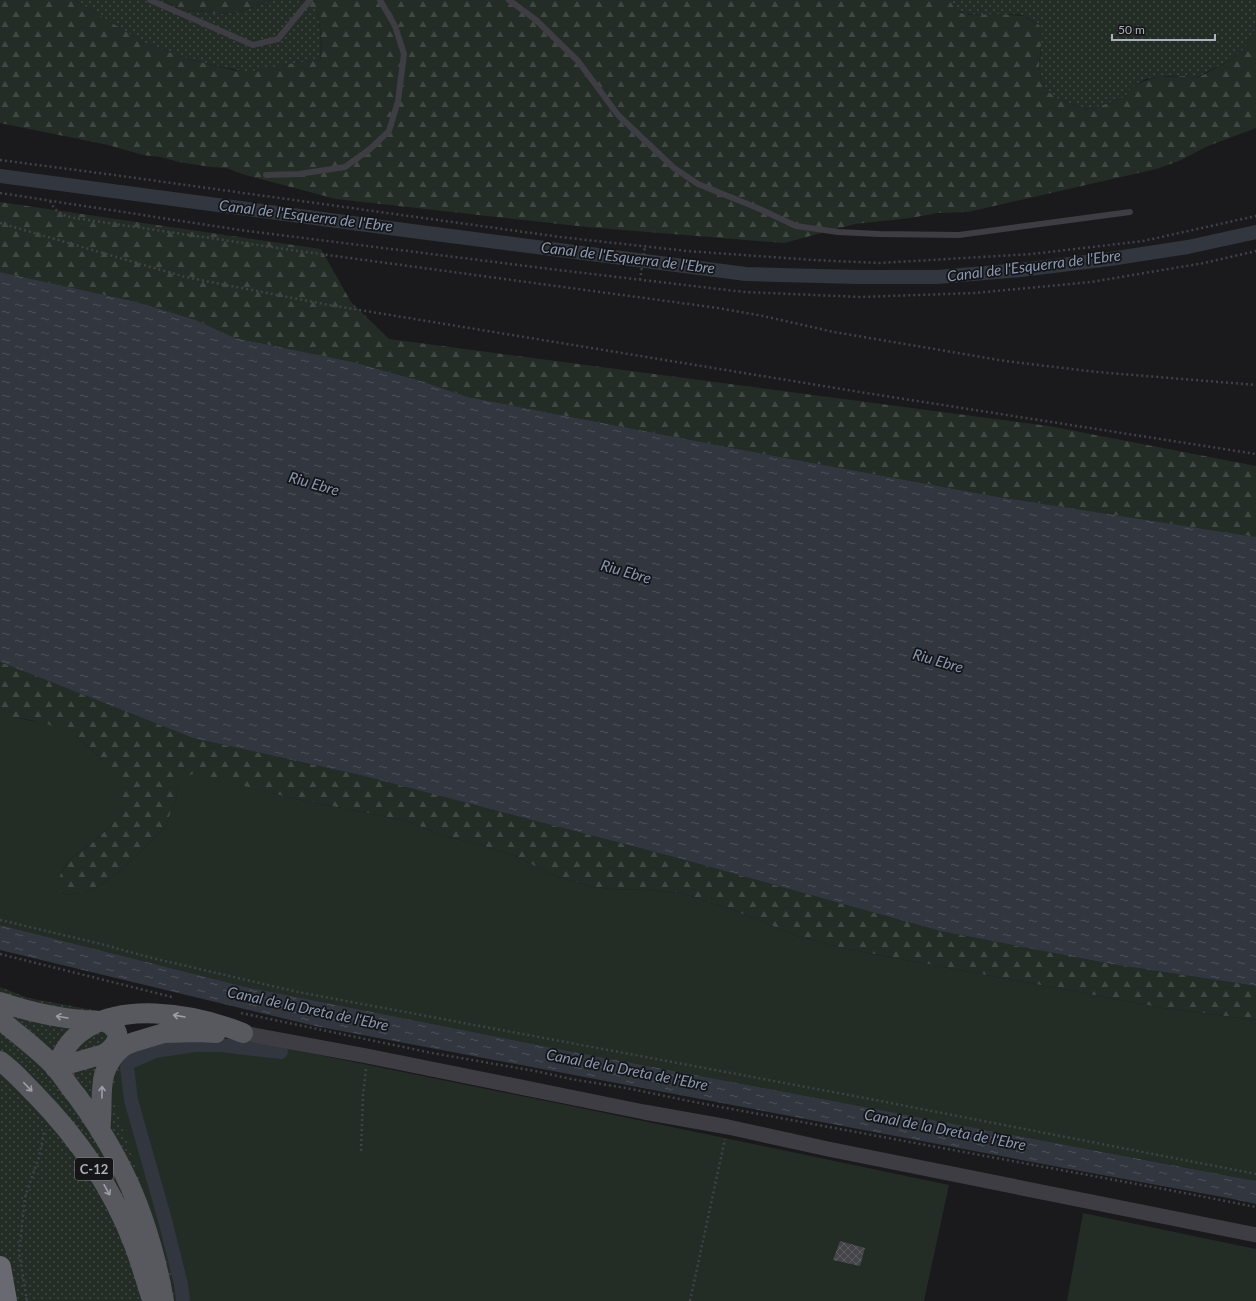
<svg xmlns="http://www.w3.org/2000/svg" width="1256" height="1301" font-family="Lato,sans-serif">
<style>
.grass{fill:url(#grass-dots)}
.forest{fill:url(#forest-firs)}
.garden{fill:#242c26}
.water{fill:url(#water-ripples)}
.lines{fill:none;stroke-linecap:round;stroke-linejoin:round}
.canal{stroke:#31363f;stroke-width:14}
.building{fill:url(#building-cross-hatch)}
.path{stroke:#414247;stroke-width:2.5;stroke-dasharray:2 3;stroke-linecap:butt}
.service{stroke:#3d3d43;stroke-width:6}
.tertiary{stroke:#3d3d43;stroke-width:15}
.primary{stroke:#58585f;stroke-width:20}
.motorway{stroke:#686971;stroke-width:22}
.oneway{stroke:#9d9ea8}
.labels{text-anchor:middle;stroke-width:3.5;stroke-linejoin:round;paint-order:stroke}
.shield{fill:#151517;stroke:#808289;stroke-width:1}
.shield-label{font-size:13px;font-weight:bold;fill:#aeb0ba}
.water-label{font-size:15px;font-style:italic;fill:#8998b1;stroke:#151517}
</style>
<defs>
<pattern id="grass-dots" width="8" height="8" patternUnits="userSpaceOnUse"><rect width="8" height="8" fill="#242c26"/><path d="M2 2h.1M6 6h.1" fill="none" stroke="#414843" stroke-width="1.8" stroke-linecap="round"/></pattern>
<pattern id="forest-firs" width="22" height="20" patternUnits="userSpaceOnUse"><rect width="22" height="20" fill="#242c26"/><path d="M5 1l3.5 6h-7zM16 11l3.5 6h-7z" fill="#414843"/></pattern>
<pattern id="water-ripples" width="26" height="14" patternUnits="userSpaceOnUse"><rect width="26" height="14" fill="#31363f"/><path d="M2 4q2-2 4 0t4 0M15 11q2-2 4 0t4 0" fill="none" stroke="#4c5159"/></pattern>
<pattern id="building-cross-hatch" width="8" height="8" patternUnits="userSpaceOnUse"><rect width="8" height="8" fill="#454549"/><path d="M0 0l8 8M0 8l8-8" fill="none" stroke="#5d5d61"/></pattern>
</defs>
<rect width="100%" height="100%" fill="#1a1a1c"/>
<!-- grass -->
<path class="grass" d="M75 0H164L181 10 208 12 216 14 240 12 271 0H300L316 9C321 26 322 44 320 60L294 63 266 69 246 72 218 66 192 60 146 44Z
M949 0H1256V26L1253 34 1244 49 1229 61 1195 78 1186 76H1167L1156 77 1146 79 1136 84 1130 90 1125 97 1092 109 1083 108 1058 99 1050 93 1044 86 1041 77 1039 66 1041 49 1039 25C1034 22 1028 17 1022 15 1006 12 964 20 954 8 952 6 951 3 949 0Z
M0 987 28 998 99 1011 126 1007 123 1058 172 1275 175 1301H0Z"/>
<!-- forest -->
<path class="forest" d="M0 0H75L146 44 192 60 237 71H255L294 63 320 60C323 44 321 26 316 10L300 0H949L955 9 961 13 971 15 1000 14 1024 16 1039 25 1042 32 1039 66 1041 77 1044 86 1050 93 1058 99 1083 108 1092 109 1125 97 1130 90 1136 84 1156 77 1186 76 1195 78 1203 75 1229 61 1244 49 1253 34 1256 26V128L1208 146 1179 161 1156 169 968 212 938 213 910 218 855 224 784 243 587 227 336 199 242 174 227 168 211 167 179 162 160 157 143 155 108 145 0 123Z
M164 0H271L240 12 216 14 208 12 181 10Z
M0 202 321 249 351 302 389 339 1049 426 1256 466V537L993 496 764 454 468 397 421 381 353 362 235 338 196 320 137 302 0 272Z
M0 662 193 738 364 776 674 857 940 931 1111 964 1256 986V1020L1163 1008 847 949 797 936 733 910 681 893 649 890 612 889 594 887 557 877 513 855 477 844 441 835 407 821 291 798 209 778 179 781 176 798 166 826 154 839 115 875 102 884 85 892 69 895 53 890 61 873 70 859 97 839 116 820 103 761 91 749 77 738 31 720 13 717H0Z"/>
<!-- garden -->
<path class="garden" d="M0 717H13L47 724 63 730 77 738 91 749 103 761 121 790 124 805 116 820 97 839 70 859 61 873 54 890 68 895 85 892 102 884 115 875 154 839 166 826 176 798 179 781 194 773 291 798 407 821 441 835 477 844 513 855 557 877 594 887 612 889 649 890 681 893 733 910 797 936 847 949 1163 1008 1256 1020V1181L569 1051 246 987 0 925Z
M188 1039 255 1042 581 1108 949 1185 924 1301H175L172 1275 111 1094 123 1058Z
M1083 1213 1256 1249V1301H1067Z"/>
<!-- water -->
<path class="water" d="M0 272 137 302 196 320 235 338 353 362 421 381 468 397 764 454 993 496 1256 537V986L1111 964 940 931 674 857 364 776 193 738 0 662Z
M0 925 246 987 569 1051 1256 1181V1204L1228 1198 1064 1168 315 1026 0 950Z"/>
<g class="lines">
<!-- canal -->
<path class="canal" d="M0 176 412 231 746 274 858 277H937L1021 270 1110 259 1188 247 1256 232
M183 1301 181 1284 165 1220 131 1100 127 1067 130 1062 155 1051 195 1045H221L281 1052"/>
</g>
<!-- building -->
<path class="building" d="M840 1241 865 1248 860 1266 833 1260Z"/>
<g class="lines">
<!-- path -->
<path class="path" d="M0 160 114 175 560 237 687 251 813 260 879 263 1032 254 1143 241 1256 216
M0 193 240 230 558 270 744 292 861 297 975 293 1091 282 1204 263 1256 251
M50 201C58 218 71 217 88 220L291 250 718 308 763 316 834 332 1005 361 1097 372 1256 385
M0 223 185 277 329 305 866 393 1256 454
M640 280 645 246
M0 920 101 944 152 958 298 992 870 1099 1256 1174
M0 954 172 997
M241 1013 432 1053 535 1071 571 1079 626 1088 694 1102 1174 1191 1256 1207
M361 1151 363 1095 366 1069
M27 1301 19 1252 25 1197 39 1157 44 1133 46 1130
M690 1301 725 1139"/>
<!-- service -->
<path class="service" d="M150 0 253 45 278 39 310 0
M509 0 536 20 578 61 618 115 674 168 698 184 760 209 796 226 838 232 879 234 959 235 1130 212
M266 175 299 174 345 167 370 149 389 131 398 101 404 54 395 26 380 0"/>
<!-- tertiary -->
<path class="tertiary" d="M243 1033 367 1056 644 1112 728 1127 828 1149 1256 1235"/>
<!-- primary -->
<path class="primary" d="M0 1002C27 1011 55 1018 84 1020 91 1020 104 1020 111 1025 124 1035 115 1047 104 1054
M0 1019C18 1035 38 1049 55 1067 63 1076 69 1087 77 1096 104 1133 128 1175 143 1219 152 1245 159 1273 164 1301
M0 1061C13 1070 24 1083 35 1094 77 1137 113 1189 134 1245 141 1263 146 1282 152 1300
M55 1068C60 1058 65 1047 73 1039 114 998 195 1014 243 1033
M55 1068 104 1054 134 1042 164 1033 198 1032 216 1033
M100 1131C105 1097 93 1071 124 1046"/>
<!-- motorway -->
<path class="motorway" d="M0 1267 6 1301"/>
</g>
<!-- one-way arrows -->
<defs><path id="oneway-shaft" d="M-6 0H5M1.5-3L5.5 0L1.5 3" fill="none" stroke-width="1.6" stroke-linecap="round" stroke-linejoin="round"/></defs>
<g class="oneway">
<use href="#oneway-shaft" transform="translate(179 1016) rotate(-170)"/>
<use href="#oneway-shaft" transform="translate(62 1017) rotate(-171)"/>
<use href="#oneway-shaft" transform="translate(28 1087) rotate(46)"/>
<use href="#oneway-shaft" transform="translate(102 1092) rotate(-89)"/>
<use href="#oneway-shaft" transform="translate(107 1190) rotate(61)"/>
</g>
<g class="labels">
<!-- shield labels -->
<rect class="shield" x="75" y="1158" width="38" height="22" rx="3"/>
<g class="shield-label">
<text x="94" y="1174">C-12</text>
</g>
<!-- water labels -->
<g class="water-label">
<text transform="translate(306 216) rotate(7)" y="5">Canal de l'Esquerra de l'Ebre</text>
<text transform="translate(628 258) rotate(7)" y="5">Canal de l'Esquerra de l'Ebre</text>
<text transform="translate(1034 266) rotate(-7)" y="5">Canal de l'Esquerra de l'Ebre</text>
<text transform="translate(314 484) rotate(16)" y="5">Riu Ebre</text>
<text transform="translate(626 572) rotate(16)" y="5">Riu Ebre</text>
<text transform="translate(938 661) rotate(16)" y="5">Riu Ebre</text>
<text transform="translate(308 1009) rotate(12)" y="5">Canal de la Dreta de l'Ebre</text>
<text transform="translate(627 1070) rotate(11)" y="5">Canal de la Dreta de l'Ebre</text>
<text transform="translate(945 1130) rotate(11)" y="5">Canal de la Dreta de l'Ebre</text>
</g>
</g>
<!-- scale -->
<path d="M1112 34v6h103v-6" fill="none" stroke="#aeb0ba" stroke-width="2"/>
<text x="1118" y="34" font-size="12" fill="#aeb0ba" stroke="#151517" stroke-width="3" paint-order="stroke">50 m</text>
</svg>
